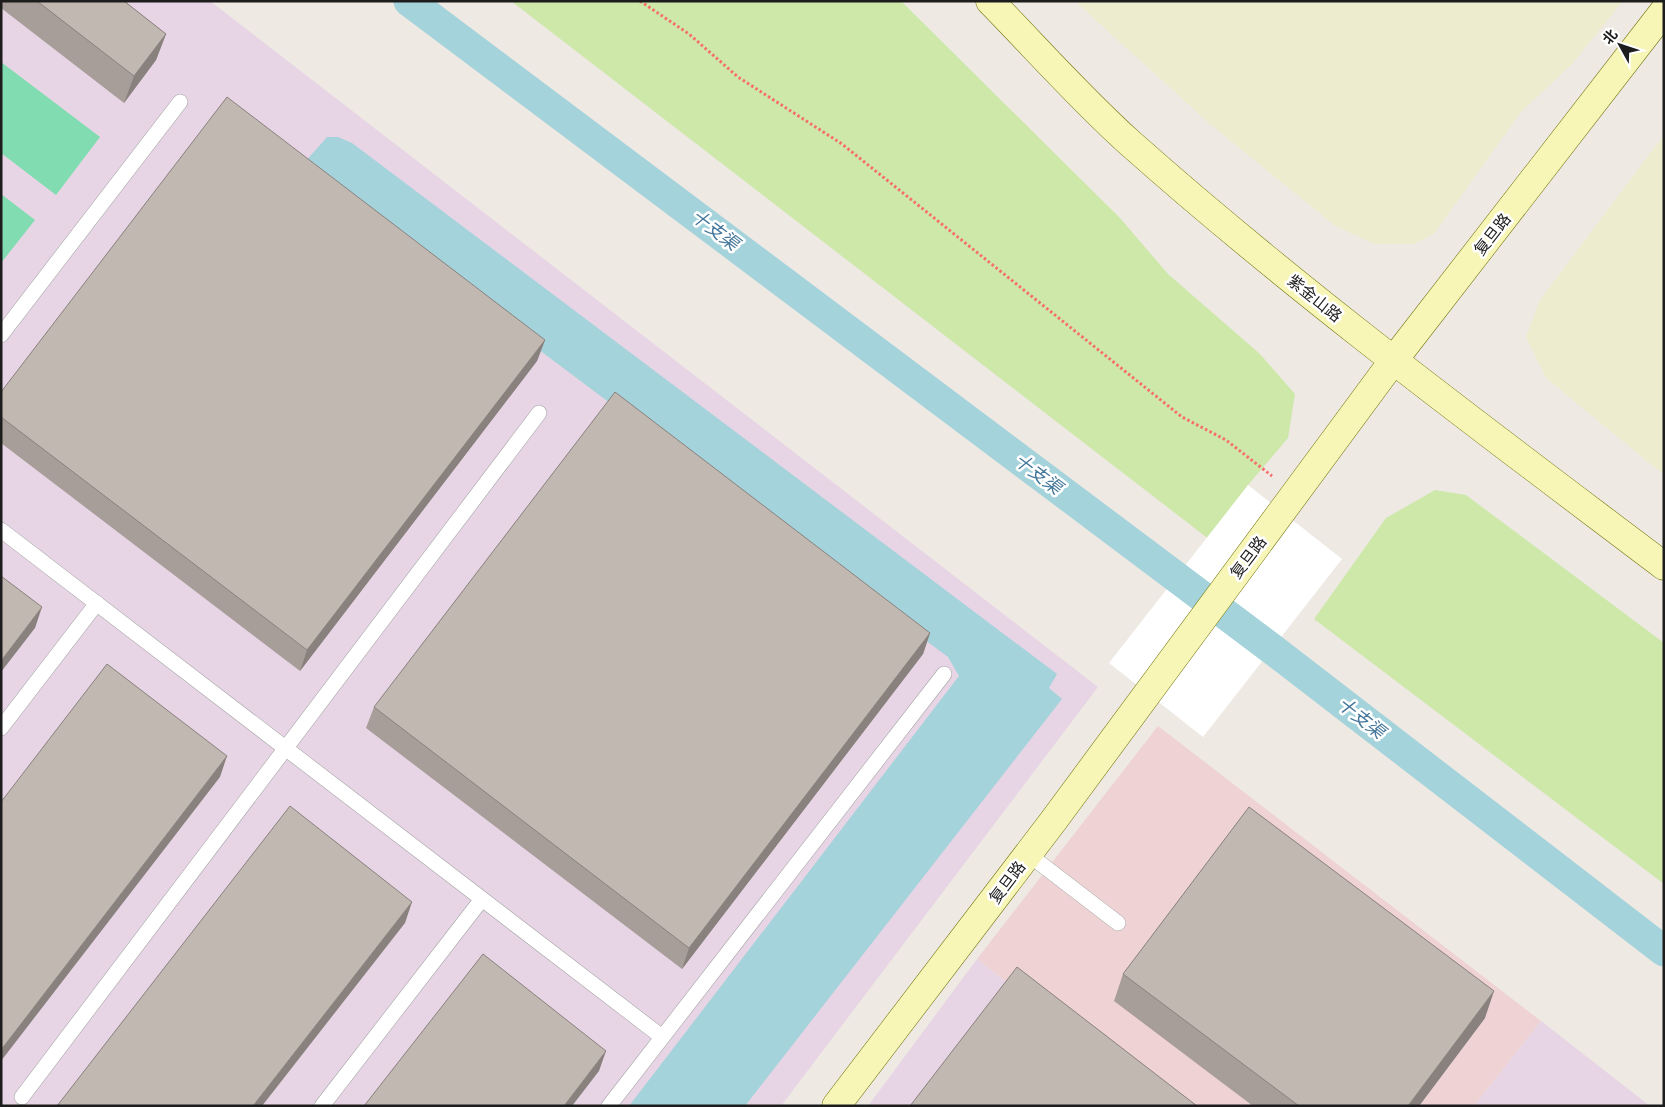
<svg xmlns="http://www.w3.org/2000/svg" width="1665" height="1107" font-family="'Exo 2','Noto Sans SC',sans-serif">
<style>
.commercial{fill:#efd2d3}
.industrial{fill:#e7d5e5}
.farmland{fill:#edecce}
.grass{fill:#cde8a9}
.pitch{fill:#82dcb1}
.water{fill:#a4d3db}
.pier{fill:#fff}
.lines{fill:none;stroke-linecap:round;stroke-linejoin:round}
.canal{stroke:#a4d3db;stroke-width:31}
.lane-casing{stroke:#a1a1a1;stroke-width:16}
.secondary-casing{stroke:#6e7107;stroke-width:29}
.path{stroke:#f76e6b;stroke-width:3;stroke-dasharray:2.5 2.5;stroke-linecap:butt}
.lane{stroke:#fff;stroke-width:15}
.secondary{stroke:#f8f6b7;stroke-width:28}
.wall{fill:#a79e99}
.shaded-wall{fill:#88817d}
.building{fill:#c2b8b2;stroke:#88817d}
.labels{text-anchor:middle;stroke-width:5;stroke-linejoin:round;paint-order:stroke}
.street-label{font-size:16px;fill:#1d1d1d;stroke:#fff}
.water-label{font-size:18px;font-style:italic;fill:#46789b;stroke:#fff}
</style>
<rect width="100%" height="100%" fill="#eee9e3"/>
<!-- commercial -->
<path class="commercial" d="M1158 726 1541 1021 1474 1106H1166L977 959Z"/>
<!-- industrial -->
<path class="industrial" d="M1 1H210L1098 687 781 1106H1Z
M977 959 1166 1106H868Z
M1541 1021 1650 1106H1474Z"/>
<!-- farmland -->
<path class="farmland" d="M1081 1H1623L1572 64 1521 112 1434 234 1414 244H1374L1334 225 1210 124 1078 4Z
M1664 135V475L1546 378 1526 337 1540 300Z"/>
<!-- grass -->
<path class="grass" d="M511 1H901L1120 218 1168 274 1260 354 1295 394 1288 438 1248 485 1210 540Z
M1435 490 1466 495 1664 643V884L1314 619 1386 518Z"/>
<!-- pitch -->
<path class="pitch" d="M1 62 100 137 56 195 1 153Z
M1 194 35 220 1 263Z"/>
<!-- water -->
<path class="water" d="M327 137H338L352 143 1057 674 1049 688 1062 699 745 1106H629L959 676 948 657 921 637 312 179 305 162Z"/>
<!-- pier -->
<path class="pier" d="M1248 485 1342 559 1203 737 1109 663Z"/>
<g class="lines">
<!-- canal -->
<path class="canal" d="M409 1 1272 649 1664 951"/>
<defs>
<path id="lane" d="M1 335 180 102
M1 530 662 1037
M1 728 97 603
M1028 854 1118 923
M22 1097 539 413
M322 1106 482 899
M609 1106 944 674"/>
<path id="secondary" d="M990 1C1036 48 1082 100 1130 143 1300 294 1483 429 1664 566
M836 1106 1054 820 1393 361 1664 11"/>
</defs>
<!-- lane casing -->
<use href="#lane" class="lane-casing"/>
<!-- secondary casing -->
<use href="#secondary" class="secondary-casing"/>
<!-- path -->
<path class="path" d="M640 1 689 34 738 77 842 144 1182 417 1226 440 1272 476"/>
<!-- lane -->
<use href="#lane" class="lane"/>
<!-- secondary -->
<use href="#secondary" class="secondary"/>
</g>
<!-- wall -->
<path class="wall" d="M1 1H124L166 34 156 60 124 103 1 8Z
M545 340 537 361 300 671 1 443V392Z
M930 633 923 654 682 969 366 728 374 707Z
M1123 974 1485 1018 1419 1106H1253L1114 1001Z"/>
<!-- shaded-wall -->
<path class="shaded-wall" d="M166 34 156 60 124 103 134 76Z
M545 340 537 361 300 671 307 650Z
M42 607 35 628 1 672V661Z
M930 633 923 654 682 969 689 948Z
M227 756 220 777 1 1061V1050Z
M412 902 405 923 262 1106H253Z
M1494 991 1485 1018 1419 1106H1408Z
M606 1051 599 1071 572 1106H564Z"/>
<!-- building -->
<path class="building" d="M37 1H124L166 34 134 76Z
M227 97 545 340 307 650 1 417V392Z
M615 392 930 633 689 948 374 707Z
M1 576 42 607 1 661Z
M107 664 227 756 1 1050V802Z
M290 806 412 902 253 1106H57Z
M1249 807 1494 991 1408 1106H1299L1123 974Z
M483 954 606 1051 564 1106H364Z
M1017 967 1197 1106H910Z"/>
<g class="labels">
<!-- street labels -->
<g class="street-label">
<text transform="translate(1492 234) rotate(-52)" y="6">复旦路</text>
<text transform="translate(1315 298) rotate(39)" y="6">紫金山路</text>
<text transform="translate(1248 557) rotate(-53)" y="6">复旦路</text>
<text transform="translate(1007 882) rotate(-53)" y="6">复旦路</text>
</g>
<!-- water labels -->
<g class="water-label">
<text transform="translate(715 230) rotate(37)" y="6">十支渠</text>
<text transform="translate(1038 474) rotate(37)" y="6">十支渠</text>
<text transform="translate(1361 718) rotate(38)" y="6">十支渠</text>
</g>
</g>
<!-- border -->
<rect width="1665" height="1107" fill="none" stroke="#1d1d1d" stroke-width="5"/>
<!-- north arrow -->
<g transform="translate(1620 45) rotate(310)" stroke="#ffffff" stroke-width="4" paint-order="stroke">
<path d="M0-4L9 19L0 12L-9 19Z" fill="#1d1d1d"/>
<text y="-8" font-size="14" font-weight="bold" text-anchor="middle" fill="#1d1d1d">北</text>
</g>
</svg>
